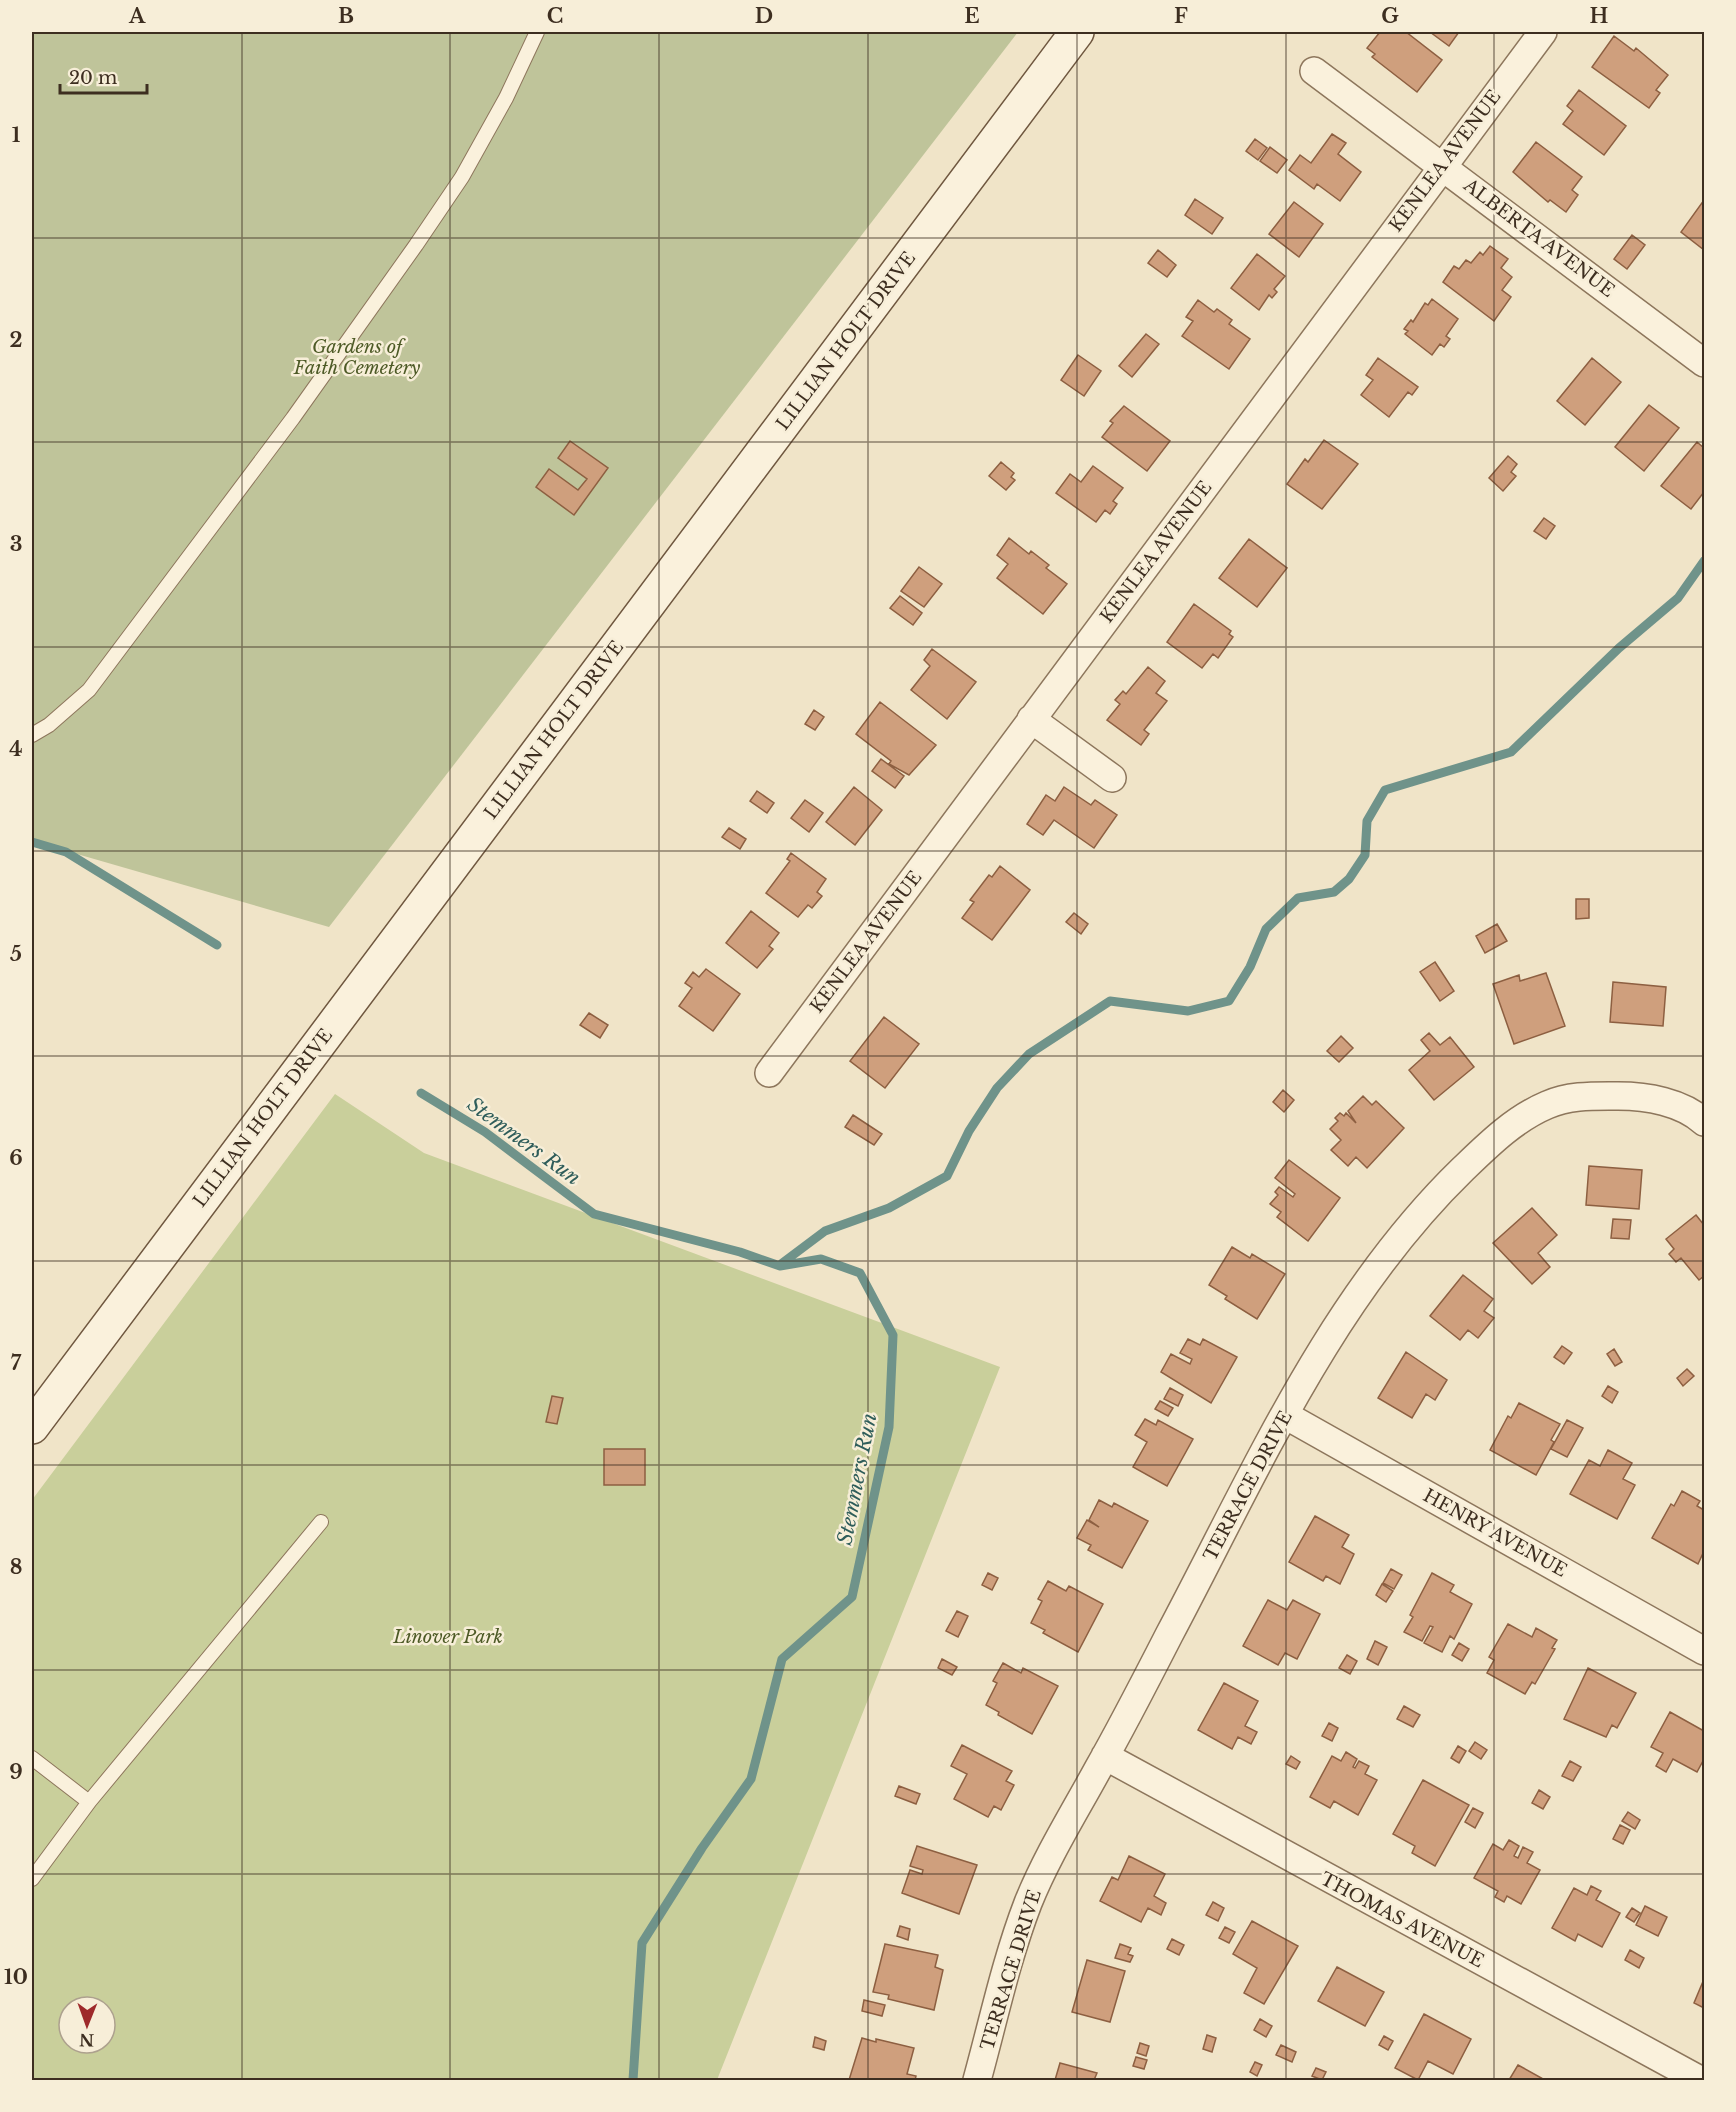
<svg xmlns="http://www.w3.org/2000/svg" width="1736" height="2112" font-family="'Libre Baskerville',serif">
<style>
.green{fill:#c9cf9b;fill-rule:evenodd}
.cemetery{fill:#bfc49a}
.lines{fill:none;stroke-linecap:round;stroke-linejoin:round}
.stream{stroke:#6f938a;stroke-width:9}
.building{fill:#cf9f7d;stroke:#8d5f41;stroke-width:1.5}
.lane-casing{stroke:#8d765c;stroke-width:16}
.street-casing{stroke:#8d765c;stroke-width:30}
.secondary-casing{stroke:#6f573f;stroke-width:36}
.lane{stroke:#faf1dc;stroke-width:14}
.street{stroke:#faf1dc;stroke-width:27}
.secondary{stroke:#faf1dc;stroke-width:33}
.grid{fill:none;stroke:#3d2e20;stroke-width:1.5;stroke-opacity:0.55}
.labels{text-anchor:middle;stroke-width:5;stroke-linejoin:round;paint-order:stroke}
.street-label{font-size:18px;fill:#3d2e20;stroke:#f7eed8}
.park-label{font-size:18px;font-style:italic;fill:#4d5a26;stroke:#f7eed8}
.water-label{font-size:20px;font-style:italic;fill:#2f5d5a;stroke:#f7eed8}
.neatline{fill:none;stroke:#3d2e20;stroke-width:2}
.grid-label{font-size:20px;text-anchor:middle;font-weight:bold;fill:#3d2e20}
</style>
<rect width="100%" height="100%" fill="#f0e4c8"/>
<!-- green -->
<path class="green" d="M335 1094 424 1153 1000 1367 717 2080H32V1500ZM69 2007H105V2043H69Z"/>
<!-- cemetery -->
<path class="cemetery" d="M32 32H1018L329 927 32 841Z"/>
<g class="lines">
<!-- stream -->
<path class="stream" d="M32 842 66 852 217 945
M421 1093 485 1132 594 1214 740 1252 780 1266 821 1259 860 1273 893 1335 889 1427 852 1597 782 1659 751 1779 702 1848 642 1943 633 2080
M781 1264 825 1231 889 1208 947 1176 969 1131 997 1088 1029 1054 1110 1001 1188 1011 1229 1001 1250 967 1266 929 1298 898 1334 892 1349 879 1365 855 1367 821 1385 790 1511 752 1619 648 1678 598 1704 561"/>
</g>
<!-- building -->
<path class="building" d="M1380 32H1406L1442 60 1417 92 1372 57 1375 54 1367 48Z
M1430 32H1459L1449 46Z
M1614 36 1634 51 1636 48 1668 75 1656 90 1660 93 1649 108 1592 67Z
M1579 90 1626 126 1604 155 1563 124 1573 111 1567 106Z
M1332 134 1346 143 1338 154 1361 172 1340 201 1317 184 1314 189 1289 170 1300 155 1311 163Z
M1255 139 1267 148 1258 160 1246 151Z
M1536 142 1582 177 1572 190 1578 195 1566 212 1550 200 1548 202 1513 172Z
M1270 147 1287 160 1277 173 1260 161Z
M1195 199 1223 218 1212 234 1185 215Z
M1704 200V250L1681 232Z
M1294 202 1323 224 1299 257 1269 234Z
M1632 235 1645 245 1627 269 1614 259Z
M1490 246 1508 259 1501 268 1512 277 1502 290 1511 297 1494 321 1443 282 1454 266 1459 269 1466 260 1471 263 1480 252 1483 255Z
M1158 250 1176 265 1167 277 1148 263Z
M1257 254 1285 276 1274 289 1277 292 1272 298 1269 295 1259 310 1231 288Z
M1432 299 1458 319 1446 336 1450 339 1444 347 1440 344 1432 355 1405 334 1408 331 1404 329 1411 320 1413 322 1425 303 1428 305Z
M1198 300 1214 312 1217 309 1232 320 1229 324 1250 339 1229 369 1182 336 1193 321 1186 317Z
M1146 334 1159 344 1132 377 1119 366Z
M1078 355 1101 371 1084 396 1061 380Z
M1378 358 1418 387 1412 395 1408 392 1389 417 1361 395 1373 380 1366 375Z
M1592 358 1621 382 1585 425 1557 401Z
M1649 405 1679 428 1644 471 1615 447Z
M1124 406 1170 441 1147 471 1102 437 1113 423 1110 421Z
M1324 440 1358 464 1322 509 1287 484 1305 459 1308 462Z
M570 441 608 468 574 515 536 487 549 469 578 490 587 479 558 458Z
M1697 442 1704 448V492L1691 509 1661 486Z
M1508 456 1517 464 1511 472 1516 476 1503 491 1489 478Z
M1001 462 1014 473 1011 477 1015 480 1006 490 989 476Z
M1093 466 1123 488 1113 501 1117 504 1110 514 1105 510 1096 522 1056 493 1070 474 1081 482Z
M1544 518 1555 526 1546 539 1534 531Z
M1009 538 1029 554 1031 551 1049 565 1046 568 1067 584 1043 614 997 578 1008 564 997 555Z
M1249 539 1287 568 1257 607 1219 578Z
M919 567 942 584 924 607 901 591Z
M900 596 922 613 913 625 890 608Z
M1194 604 1231 631 1229 634 1233 637 1218 658 1213 654 1202 668 1167 642Z
M932 649 976 682 947 719 911 690 930 666 924 660Z
M1148 667 1165 681 1156 693 1167 701 1144 730 1149 734 1141 745 1107 720 1120 704 1115 700 1123 691 1126 694Z
M880 702 936 745 909 775 889 764 891 761 856 734Z
M814 710 824 717 815 730 805 724Z
M881 759 904 776 895 788 872 771Z
M854 787 882 810 855 845 826 822Z
M1064 787 1091 805 1095 800 1117 815 1094 848 1054 820 1043 835 1027 824 1046 795 1055 801Z
M757 791 774 803 767 813 750 801Z
M805 800 823 813 809 832 791 818Z
M729 828 746 839 740 849 722 837Z
M791 853 826 879 817 892 822 896 812 908 808 905 798 917 766 893 790 861 787 859Z
M1000 866 1030 890 992 940 962 918 974 902 970 900 989 875 992 877Z
M1576 899H1589V918L1576 919Z
M751 911 779 933 769 946 773 949 757 968 726 943Z
M1074 913 1088 924 1081 934 1066 922Z
M1497 924 1507 941 1485 953 1476 936Z
M1435 962 1454 991 1440 1001 1420 972Z
M706 969 740 994 713 1031 679 1006 692 988 685 983 693 972 699 977Z
M1546 973 1565 1026 1514 1044 1493 984 1519 975 1520 981Z
M1613 982 1666 987 1663 1026 1610 1022Z
M589 1013 608 1025 600 1038 580 1025Z
M884 1017 919 1044 885 1088 850 1061Z
M1429 1033 1440 1045 1450 1037 1474 1067 1434 1100 1409 1070 1430 1051 1421 1040Z
M1341 1036 1353 1048 1339 1062 1327 1051Z
M1283 1090 1294 1100 1284 1112 1273 1102Z
M1363 1096 1372 1105 1376 1101 1404 1128 1367 1168 1356 1157 1348 1166 1331 1150 1341 1140 1330 1129 1338 1121 1335 1118 1340 1113 1344 1116 1346 1113 1356 1123 1348 1111Z
M853 1115 882 1134 874 1145 845 1127Z
M1289 1160 1340 1198 1308 1241 1277 1217 1281 1212 1270 1204 1278 1195 1275 1192 1279 1187 1293 1197 1295 1194 1275 1178Z
M1589 1166 1642 1170 1639 1209 1586 1205Z
M1532 1208 1557 1235 1538 1253 1550 1267 1532 1284 1493 1243Z
M1696 1215 1704 1225V1276L1699 1280 1681 1258 1676 1262 1669 1254 1674 1249 1666 1239Z
M1613 1219 1631 1220 1629 1239 1611 1238Z
M1232 1247 1250 1258 1252 1254 1285 1274 1257 1319 1225 1299 1227 1296 1209 1285Z
M1463 1275 1493 1299 1484 1311 1494 1318 1478 1338 1468 1330 1460 1340 1430 1316Z
M1188 1339 1200 1345 1203 1339 1237 1357 1211 1403 1161 1372 1171 1354 1190 1364 1192 1359 1180 1353Z
M1562 1346 1572 1353 1564 1364 1554 1357Z
M1614 1349 1622 1362 1615 1366 1607 1354Z
M1406 1352 1447 1380 1435 1400 1426 1394 1412 1418 1378 1398Z
M1687 1369 1694 1376 1683 1386 1677 1378Z
M1608 1386 1618 1392 1612 1403 1602 1396Z
M1170 1388 1183 1395 1178 1406 1164 1399Z
M552 1396 563 1398 557 1424 546 1422Z
M1160 1401 1173 1408 1168 1416 1155 1409Z
M1519 1403 1560 1424 1551 1440 1554 1442 1536 1475 1490 1450 1508 1416 1511 1418Z
M1145 1419 1156 1425 1158 1420 1193 1439 1167 1486 1133 1467 1147 1442 1135 1435Z
M1567 1420 1583 1428 1567 1457 1551 1449Z
M604 1449H645V1485H604Z
M1608 1450 1632 1463 1623 1479 1635 1485 1617 1519 1570 1494 1589 1460 1600 1466Z
M1682 1491 1700 1501 1697 1506 1704 1510V1551L1698 1564 1652 1538 1671 1504 1674 1506Z
M1099 1500 1112 1507 1114 1503 1148 1521 1122 1568 1088 1550 1091 1545 1077 1538 1087 1520 1099 1527 1089 1520Z
M1315 1516 1349 1535 1342 1547 1354 1554 1340 1584 1326 1576 1323 1581 1289 1562Z
M1391 1569 1402 1575 1394 1589 1383 1583Z
M988 1573 998 1578 992 1590 982 1585Z
M1432 1573 1454 1585 1450 1592 1472 1604 1454 1639 1450 1636 1442 1652 1424 1643 1433 1627 1430 1626 1422 1641 1404 1632 1413 1617 1410 1615Z
M1048 1581 1066 1591 1069 1586 1103 1604 1078 1652 1043 1633 1045 1630 1031 1623 1042 1601 1038 1599Z
M1382 1584 1393 1591 1386 1602 1376 1595Z
M1268 1600 1287 1610 1293 1600 1320 1614 1297 1659 1285 1653 1278 1665 1243 1646Z
M957 1611 968 1616 958 1637 946 1631Z
M1508 1624 1532 1637 1536 1628 1557 1640 1552 1648 1555 1649 1535 1684 1532 1682 1525 1694 1487 1673 1494 1660 1489 1657Z
M1375 1641 1387 1647 1378 1665 1367 1659Z
M1459 1643 1469 1649 1462 1661 1452 1655Z
M1347 1655 1357 1661 1350 1674 1339 1668Z
M942 1659 957 1667 952 1675 938 1668Z
M1003 1663 1021 1673 1023 1668 1058 1686 1032 1734 998 1715 999 1712 986 1705 997 1683 993 1681Z
M1588 1668 1636 1693 1617 1728 1612 1725 1606 1737 1564 1719Z
M1224 1683 1258 1701 1245 1726 1257 1732 1251 1744 1238 1737 1232 1749 1198 1730Z
M1404 1706 1420 1715 1413 1727 1397 1719Z
M1670 1712 1704 1731V1759L1697 1772 1673 1759 1666 1772 1656 1766 1663 1753 1651 1747Z
M1329 1723 1338 1728 1332 1741 1322 1736Z
M1475 1742 1487 1750 1481 1759 1469 1751Z
M962 1745 1012 1771 1006 1781 1014 1785 1001 1810 994 1806 988 1817 954 1799 967 1774 951 1766Z
M1458 1746 1466 1751 1459 1763 1451 1758Z
M1346 1752 1357 1759 1353 1767 1355 1768 1359 1761 1369 1766 1365 1774 1377 1780 1358 1815 1334 1801 1330 1808 1310 1797 1332 1756 1341 1761Z
M1291 1756 1300 1762 1296 1769 1286 1764Z
M1570 1761 1581 1767 1573 1781 1562 1776Z
M1423 1780 1469 1805 1435 1866 1412 1853 1415 1846 1393 1834Z
M899 1786 920 1794 916 1804 895 1796Z
M1539 1790 1550 1797 1543 1809 1532 1803Z
M1473 1808 1483 1813 1475 1828 1465 1822Z
M1628 1812 1640 1820 1635 1829 1622 1821Z
M1620 1825 1630 1830 1623 1844 1613 1839Z
M1509 1840 1519 1846 1514 1856 1518 1858 1523 1847 1533 1852 1527 1863 1540 1870 1521 1904 1507 1896 1504 1902 1495 1897 1498 1891 1474 1878 1493 1844 1503 1850Z
M917 1846 977 1865 959 1914 902 1893 910 1870 922 1874 923 1870 910 1866Z
M1129 1856 1165 1874 1154 1896 1166 1903 1161 1915 1148 1908 1141 1922 1100 1901 1112 1877 1118 1880Z
M1591 1886 1601 1891 1596 1900 1620 1913 1602 1947 1578 1934 1575 1941 1552 1928 1574 1888 1587 1895Z
M1213 1902 1224 1908 1218 1921 1206 1915Z
M1645 1906 1667 1917 1658 1936 1636 1925Z
M1632 1908 1640 1913 1634 1922 1626 1917Z
M1252 1921 1298 1946 1264 2004 1244 1993 1257 1968 1233 1954Z
M900 1926 910 1929 908 1940 897 1936Z
M1225 1927 1235 1932 1229 1943 1219 1938Z
M1172 1939 1184 1945 1179 1955 1167 1949Z
M885 1944 938 1955 935 1967 943 1970 934 2010 888 1999 889 1995 873 1992Z
M1120 1944 1131 1948 1128 1954 1133 1956 1130 1962 1115 1958Z
M1630 1950 1644 1958 1639 1968 1625 1960Z
M1087 1960 1125 1971 1110 2022 1072 2012Z
M1337 1967 1384 1992 1365 2026 1318 2001Z
M1704 1979V2008L1694 2003Z
M864 2000 885 2005 882 2016 862 2011Z
M1424 2014 1471 2039 1453 2074 1428 2061 1418 2080 1395 2068Z
M1260 2019 1272 2026 1266 2037 1254 2030Z
M1207 2035 1216 2038 1212 2052 1203 2049Z
M1384 2036 1393 2041 1388 2050 1379 2045Z
M815 2037 826 2041 824 2050 813 2047Z
M862 2038 876 2042V2039L914 2048 907 2074 916 2076 915 2080H849Z
M1140 2043 1149 2046 1146 2056 1137 2053Z
M1281 2045 1296 2052 1292 2062 1276 2055Z
M1136 2057 1147 2060 1144 2069 1133 2066Z
M1255 2062 1262 2065 1257 2076 1250 2072Z
M1060 2063 1097 2073 1094 2080H1055Z
M1518 2065 1545 2080H1509Z
M1316 2068 1326 2072 1322 2080 1312 2076Z"/>
<g class="lines">
<defs>
<path id="lane" d="M32 735 49 725 89 690 293 418 416 245 462 177 506 98 537 32
M32 1758 89 1802
M32 1879 89 1802 321 1522"/>
<path id="street" d="M1314 71 1704 363
M1031 719 1112 778
M769 1073 1543 32
M1285 1415 1704 1651
M1105 1756 1700 2080
M977 2080C993 2022 1006 1960 1028 1903 1047 1856 1074 1813 1098 1769 1123 1725 1146 1680 1169 1635 1255 1473 1330 1298 1463 1169 1488 1145 1514 1119 1547 1105 1570 1095 1593 1096 1618 1096 1647 1096 1682 1102 1704 1122"/>
<path id="secondary" d="M32 1427 1077 32"/>
</defs>
<!-- lane casing -->
<use href="#lane" class="lane-casing"/>
<!-- street casing -->
<use href="#street" class="street-casing"/>
<!-- secondary casing -->
<use href="#secondary" class="secondary-casing"/>
<!-- lane -->
<use href="#lane" class="lane"/>
<!-- street -->
<use href="#street" class="street"/>
<!-- secondary -->
<use href="#secondary" class="secondary"/>
</g>
<!-- grid -->
<path class="grid" d="M242 32V2080M450 32V2080M659 32V2080M868 32V2080M1077 32V2080M1286 32V2080M1494 32V2080M32 238H1704M32 442H1704M32 647H1704M32 851H1704M32 1056H1704M32 1261H1704M32 1465H1704M32 1670H1704M32 1874H1704"/>
<g class="labels">
<!-- street labels -->
<g class="street-label">
<text transform="translate(1445 161) rotate(-53)" y="6">KENLEA AVENUE</text>
<text transform="translate(1539 238) rotate(37)" y="6">ALBERTA AVENUE</text>
<text transform="translate(846 341) rotate(-53)" y="6">LILLIAN HOLT DRIVE</text>
<text transform="translate(1156 552) rotate(-53)" y="6">KENLEA AVENUE</text>
<text transform="translate(554 730) rotate(-53)" y="6">LILLIAN HOLT DRIVE</text>
<text transform="translate(866 942) rotate(-53)" y="6">KENLEA AVENUE</text>
<text transform="translate(263 1118) rotate(-53)" y="6">LILLIAN HOLT DRIVE</text>
<text transform="translate(1248 1486) rotate(-62)" y="6">TERRACE DRIVE</text>
<text transform="translate(1495 1533) rotate(29)" y="6">HENRY AVENUE</text>
<text transform="translate(1402 1920) rotate(28)" y="6">THOMAS AVENUE</text>
<text transform="translate(1011 1970) rotate(-73)" y="6">TERRACE DRIVE</text>
</g>
<!-- park labels -->
<g class="park-label">
<text x="357" y="353">Gardens of<tspan x="357" dy="21">Faith Cemetery</tspan></text>
<text x="448" y="1643">Linover Park</text>
</g>
<!-- water labels -->
<g class="water-label">
<text transform="translate(524 1141) rotate(36)" y="7">Stemmers Run</text>
<text transform="translate(857 1479) rotate(-79)" y="7">Stemmers Run</text>
</g>
</g>
<!-- border -->
<rect width="1736" height="2112" fill="none" stroke="#f7eed8" stroke-width="66"/>
<!-- north arrow -->
<g transform="translate(87 2025) rotate(181)"><circle r="28" fill="#f7eed8" stroke="#ada18e" stroke-width="1.5"/>
<path d="M0-4.5L10 22L0 15L-10 22Z" fill="#9e2a2b"/>
<text y="-9" font-size="16" font-weight="bold" text-anchor="middle" fill="#3d2e20">N</text>
</g>
<!-- scale -->
<path d="M60 84v9h87v-9" fill="none" stroke="#3d2e20" stroke-width="3"/>
<text x="69" y="84" font-size="18" fill="#3d2e20" stroke="#f7eed8" stroke-width="4.5" paint-order="stroke">20 m</text>
<rect x="33" y="33" width="1670" height="2046" class="neatline"/>
<g class="grid-label">
<text x="137" y="23">A</text>
<text x="346" y="23">B</text>
<text x="555" y="23">C</text>
<text x="764" y="23">D</text>
<text x="972" y="23">E</text>
<text x="1181" y="23">F</text>
<text x="1390" y="23">G</text>
<text x="1599" y="23">H</text>
<text x="16" y="142">1</text>
<text x="16" y="347">2</text>
<text x="16" y="551">3</text>
<text x="16" y="756">4</text>
<text x="16" y="961">5</text>
<text x="16" y="1165">6</text>
<text x="16" y="1370">7</text>
<text x="16" y="1574">8</text>
<text x="16" y="1779">9</text>
<text x="16" y="1984">10</text>
</g>
</svg>
